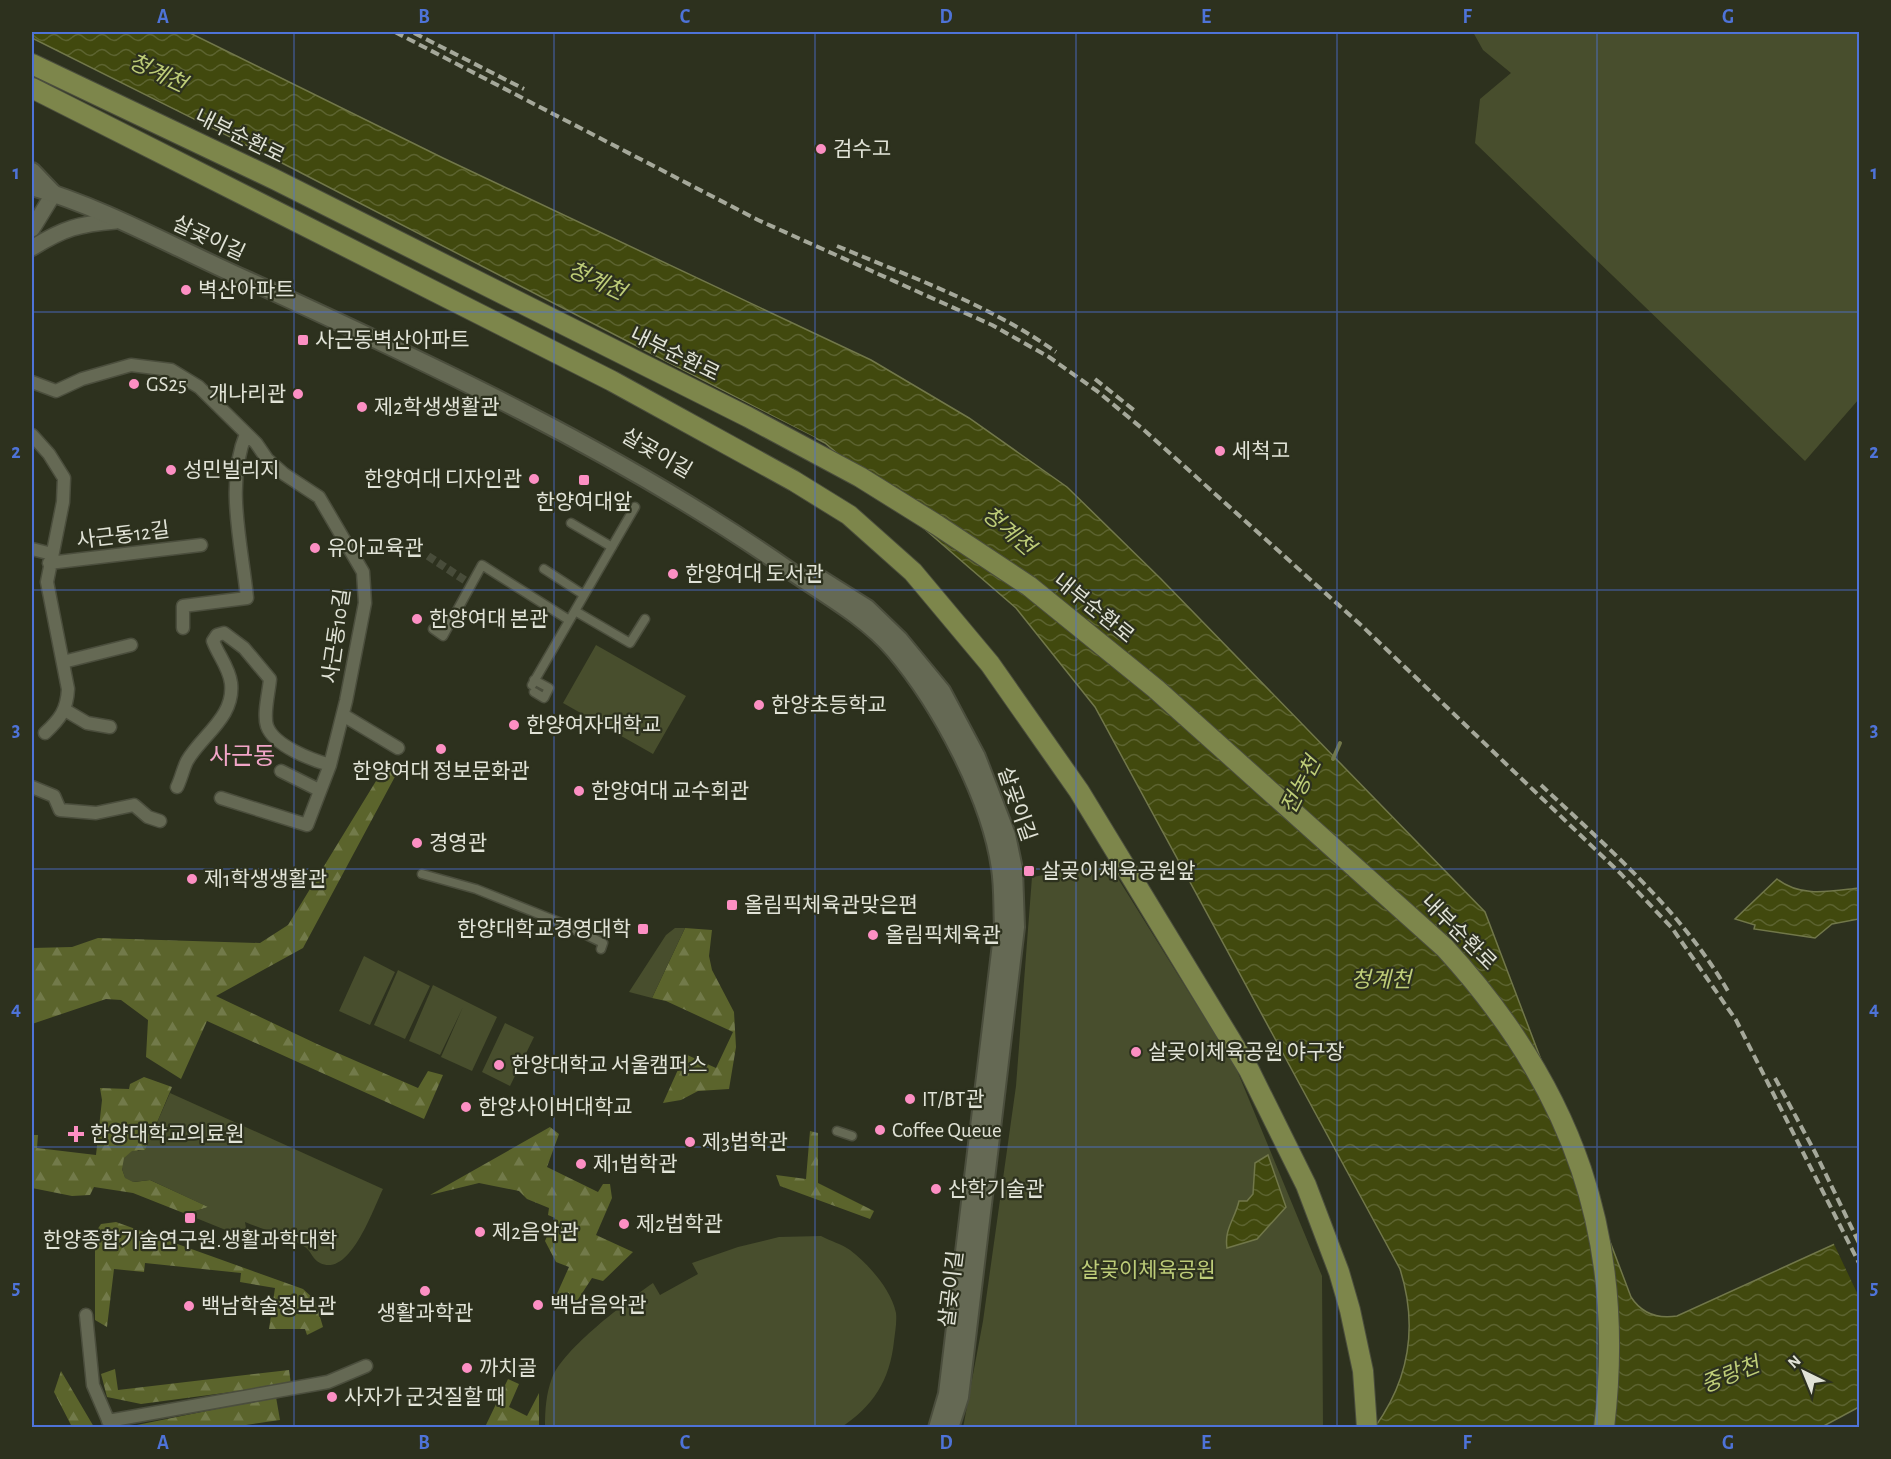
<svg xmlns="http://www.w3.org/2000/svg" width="1891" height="1459" font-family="'Alegreya Sans','Noto Sans KR',sans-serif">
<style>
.forest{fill:url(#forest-firs)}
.green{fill:#484e2d}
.water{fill:url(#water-waves);stroke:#71774a;stroke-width:1.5}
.pier{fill:#2d311e}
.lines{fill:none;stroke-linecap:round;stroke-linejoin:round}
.stream{stroke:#71774a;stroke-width:4}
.pedestrian-tunnel{stroke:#484c3a;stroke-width:8;stroke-dasharray:8 4;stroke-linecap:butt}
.pedestrian-casing{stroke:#4b4e3d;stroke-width:11}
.minor-casing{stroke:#4b4e3d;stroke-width:15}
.tertiary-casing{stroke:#4b4e3d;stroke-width:18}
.secondary-casing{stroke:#4b4e3d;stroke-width:20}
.trunk-casing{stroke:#4b4e3d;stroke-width:22}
.pedestrian{stroke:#656954;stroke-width:8}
.minor{stroke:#656954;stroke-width:12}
.tertiary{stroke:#656954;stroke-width:15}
.secondary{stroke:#656954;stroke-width:16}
.trunk{stroke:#7d864b;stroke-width:20}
.rail{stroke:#a5a89a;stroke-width:4;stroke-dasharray:9 4.5;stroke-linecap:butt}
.grid{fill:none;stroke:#4e73d8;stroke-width:1.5;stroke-opacity:0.55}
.poi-dot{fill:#fc8fc3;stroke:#2d311e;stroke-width:2}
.labels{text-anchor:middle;stroke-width:4.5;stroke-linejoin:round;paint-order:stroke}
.street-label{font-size:21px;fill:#e1e3d7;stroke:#2d311e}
.poi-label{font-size:21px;fill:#e1e3d7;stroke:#2d311e;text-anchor:start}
.park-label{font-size:21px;fill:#bdcc78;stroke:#2d311e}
.water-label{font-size:22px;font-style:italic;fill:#becd78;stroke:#2d311e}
.quarter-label{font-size:24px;fill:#f2a5c8;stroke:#2d311e}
.neatline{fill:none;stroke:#4e73d8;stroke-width:2}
.grid-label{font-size:20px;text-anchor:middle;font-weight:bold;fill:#4e73d8}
</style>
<defs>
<pattern id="forest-firs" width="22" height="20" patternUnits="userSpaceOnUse" patternTransform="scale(1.5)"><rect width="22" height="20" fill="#5b642c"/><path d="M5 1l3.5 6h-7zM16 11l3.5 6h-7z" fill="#727a4a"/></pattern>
<pattern id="water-waves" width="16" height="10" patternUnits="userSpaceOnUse" patternTransform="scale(1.5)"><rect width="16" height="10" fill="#41490e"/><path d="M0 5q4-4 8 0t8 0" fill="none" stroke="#5c6330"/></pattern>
</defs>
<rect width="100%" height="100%" fill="#2d311e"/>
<!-- forest -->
<path class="forest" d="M387 763 398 771 303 948 216 996 317 1044 418 1088 428 1071 443 1075 424 1119 207 1021 181 1079 146 1057 148 1020 121 1000 106 999 32 1024V948L72 947 98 938 260 943 288 925Z
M685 928 712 930 709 956 712 970 734 1012 736 1047 729 1089 698 1091 681 1100 663 1103 685 1054 716 1068 733 1032 666 1001 652 998Z
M144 1077 172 1087 145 1151 138 1150 122 1169 125 1177 134 1182 150 1180 209 1207 186 1214 133 1193 94 1187 90 1195 72 1196 32 1188V1135H38L37 1148 96 1155 102 1100 100 1088 129 1089 130 1084Z
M550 1127 559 1134 547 1167 598 1192 603 1184H610L612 1198 596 1235 633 1252 603 1281 592 1278 575 1304 556 1296 569 1267 556 1262 545 1241 555 1218 548 1215 549 1208 527 1199 519 1191 479 1183 430 1195Z
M810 1131 818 1133V1183L874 1211 870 1219 780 1186 776 1175 806 1179Z
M116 1222 303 1289 315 1300 323 1327 307 1335 305 1329H269L275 1288 240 1282 241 1273 145 1263 144 1272 114 1269 107 1327 95 1320V1233L101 1224Z
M115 1369 118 1390 289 1370 291 1384 141 1404 107 1397 101 1374Z
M61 1371 94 1427H72L54 1392Z
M508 1379 519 1384 509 1407 527 1416 539 1393V1427H485Z
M276 1397 280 1420 226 1428 127 1427Z"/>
<!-- green -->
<path class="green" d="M1473 32H1859V399L1805 461 1475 143 1480 99 1511 73 1483 50Z
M596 645 686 696 653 754 563 703Z
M1109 864 1236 1068 1322 1276 1323 1427 963 1428 983 1321 1016 1086 1032 877Z
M675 928H685L652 998 629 992 666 935Z
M364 956 395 972 370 1025 339 1011Z
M398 970 430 986 405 1039 374 1025Z
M433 985 497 1017 472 1071 441 1057 463 1007 440 1055 409 1041Z
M505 1023 534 1037 510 1086 482 1072Z
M170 1093 383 1189C373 1209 350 1278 320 1263 313 1260 311 1251 305 1247 288 1236 264 1230 245 1222L248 1239 186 1214 208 1207 150 1180 133 1182 125 1178 122 1169 124 1158 132 1151 145 1150Z
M821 1236C830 1241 842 1244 850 1250 869 1265 891 1289 896 1313 897 1322 895 1333 894 1341 890 1380 873 1407 840 1428L545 1427C545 1410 546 1394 552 1378 564 1348 626 1302 653 1283L660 1295 698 1274 692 1263 738 1247 779 1237Z"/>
<!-- water -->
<path class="water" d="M32 32H188L443 158 871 360 969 418 1067 487 1161 579 1485 912 1631 1297C1642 1314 1658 1319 1677 1316L1859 1233V1407L1820 1428 1375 1427C1410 1378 1418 1326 1400 1269L1095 707 1016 608 825 443 282 163 32 38Z
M1777 879C1801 898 1831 891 1859 888V919L1832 924 1815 938 1754 929 1755 925 1735 919Z
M1268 1155 1286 1207 1257 1239 1227 1248C1224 1229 1235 1219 1239 1201H1247L1253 1194 1255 1163Z"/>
<!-- pier -->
<path class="pier" d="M455 256 816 438 815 441Z
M1852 1233 1859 1249V1297L1833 1242Z"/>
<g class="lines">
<!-- stream -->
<path class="stream" d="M1333 759 1340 743"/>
<!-- pedestrian-tunnel -->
<path class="pedestrian-tunnel" d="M428 556 472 585"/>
<defs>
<path id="pedestrian" d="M571 523 612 547
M544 569 584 595
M575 611 630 643 645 619
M433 629 443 636 482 565 569 620
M532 685 635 507
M534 692 544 698 549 688 534 680
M422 874 476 889 559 922 603 943 601 949
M837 1131 852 1136"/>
<path id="minor" d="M32 382 56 391 82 379 131 365 171 370 199 387 256 443 267 459 284 474 319 497 363 572 365 603 346 701 330 765 307 825 221 798
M32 435 49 454 64 478 63 502 47 582 68 689C67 710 60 719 45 733
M32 549 52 554
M49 563 201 545
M183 628V606L247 598C242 546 225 484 246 434
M63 662 131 645
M65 710 87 723 110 727
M343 715 398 748
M281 771 319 790
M32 787 54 796 60 810 96 813 134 805 148 817 160 821
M177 787C181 779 183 769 187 761 202 735 235 717 231 683 229 667 218 655 213 641L217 635 224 633 244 648 270 679C269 692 263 714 267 726 274 746 312 760 330 765
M86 1315 93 1385 111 1427
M108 1421 328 1382 366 1366"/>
<path id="tertiary" d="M32 229 54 193
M32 248C64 228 79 224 116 221"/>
<path id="secondary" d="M32 171 53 193
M32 187C105 208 175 248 245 279 431 364 618 451 786 568 822 593 865 616 894 650 940 704 990 798 1000 868 1003 887 1002 907 1003 927L947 1394 937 1428
M816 576 867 608 900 640 942 691 977 757 1007 835 1014 869 1016 927 960 1397 950 1428"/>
<path id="trunk" d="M32 64 276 180 748 417 860 477 937 525 1029 586 1156 689 1445 948C1573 1088 1627 1238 1604 1428
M32 88 612 381 794 481 849 515 913 572 990 664 1079 791 1249 1070 1306 1185 1339 1272 1350 1310 1363 1371 1367 1428"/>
</defs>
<!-- pedestrian casing -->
<use href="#pedestrian" class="pedestrian-casing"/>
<!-- minor casing -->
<use href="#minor" class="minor-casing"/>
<!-- tertiary casing -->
<use href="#tertiary" class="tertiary-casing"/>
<!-- secondary casing -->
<use href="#secondary" class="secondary-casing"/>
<!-- trunk casing -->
<use href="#trunk" class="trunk-casing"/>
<!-- pedestrian -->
<use href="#pedestrian" class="pedestrian"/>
<!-- minor -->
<use href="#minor" class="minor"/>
<!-- tertiary -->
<use href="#tertiary" class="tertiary"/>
<!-- secondary -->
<use href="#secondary" class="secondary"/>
<!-- trunk -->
<use href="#trunk" class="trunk"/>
<!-- rail -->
<path class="rail" d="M395 32 758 220 992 325 1049 357 1097 391 1144 430 1362 626 1621 874 1672 928 1736 1020 1860 1265
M414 33 524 89
M837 246C911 277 990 305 1056 352
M1095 379 1135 411
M1541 785C1609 849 1682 911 1729 993
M1775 1078 1816 1154 1860 1245"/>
</g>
<!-- grid -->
<path class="grid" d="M294 32V1428M554 32V1428M815 32V1428M1076 32V1428M1337 32V1428M1597 32V1428M32 312H1860M32 590H1860M32 869H1860M32 1147H1860"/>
<!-- markers -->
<g class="poi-dot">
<circle cx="821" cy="149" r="6"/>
<circle cx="186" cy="290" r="6"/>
<rect x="297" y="334" width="12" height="12" rx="3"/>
<circle cx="134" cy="384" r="6"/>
<circle cx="298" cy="394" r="6"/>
<circle cx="362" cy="407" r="6"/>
<circle cx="1220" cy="451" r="6"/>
<circle cx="171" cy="470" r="6"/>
<circle cx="534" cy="479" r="6"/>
<rect x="578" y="474" width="12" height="12" rx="3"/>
<circle cx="315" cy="548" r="6"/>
<circle cx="673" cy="574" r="6"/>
<circle cx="417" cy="619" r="6"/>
<circle cx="759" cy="705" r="6"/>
<circle cx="514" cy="725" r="6"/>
<circle cx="441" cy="749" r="6"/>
<circle cx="579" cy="791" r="6"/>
<circle cx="417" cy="843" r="6"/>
<rect x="1023" y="865" width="12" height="12" rx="3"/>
<circle cx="192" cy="879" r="6"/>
<rect x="726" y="899" width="12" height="12" rx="3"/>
<rect x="637" y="923" width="12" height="12" rx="3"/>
<circle cx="873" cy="935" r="6"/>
<circle cx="1136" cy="1052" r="6"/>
<circle cx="499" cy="1065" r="6"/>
<circle cx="910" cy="1099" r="6"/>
<circle cx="466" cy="1107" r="6"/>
<circle cx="880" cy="1130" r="6"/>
<path d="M73 1125h6v6h6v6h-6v6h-6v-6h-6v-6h6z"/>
<circle cx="690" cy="1142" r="6"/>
<circle cx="581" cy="1164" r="6"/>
<circle cx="936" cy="1189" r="6"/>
<rect x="184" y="1212" width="12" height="12" rx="3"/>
<circle cx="624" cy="1224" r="6"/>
<circle cx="480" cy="1232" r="6"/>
<circle cx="425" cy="1291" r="6"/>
<circle cx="538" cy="1305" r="6"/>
<circle cx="189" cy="1306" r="6"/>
<circle cx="467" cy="1368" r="6"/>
<circle cx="332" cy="1397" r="6"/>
</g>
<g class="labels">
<!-- street labels -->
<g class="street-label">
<text transform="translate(240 136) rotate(26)" y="7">내부순환로</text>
<text transform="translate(209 238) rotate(25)" y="7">살곶이길</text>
<text transform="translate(675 354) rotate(26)" y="7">내부순환로</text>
<text transform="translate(657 453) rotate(30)" y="7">살곶이길</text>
<text transform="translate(123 535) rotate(-7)" y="7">사근동12길</text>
<text transform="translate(1094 608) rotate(39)" y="7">내부순환로</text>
<text transform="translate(336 636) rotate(-82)" y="7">사근동10길</text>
<text transform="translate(1017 804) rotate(71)" y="7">살곶이길</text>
<text transform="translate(1459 932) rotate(45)" y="7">내부순환로</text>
<text transform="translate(951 1289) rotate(-83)" y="7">살곶이길</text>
</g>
<!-- poi labels -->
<g class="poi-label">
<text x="833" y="156">검수고</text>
<text x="198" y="297">벽산아파트</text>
<text x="315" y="347">사근동벽산아파트</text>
<text x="146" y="391">GS25</text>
<text x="286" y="401" text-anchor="end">개나리관</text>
<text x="374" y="414">제2학생생활관</text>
<text x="1232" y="458">세척고</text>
<text x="183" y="477">성민빌리지</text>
<text x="522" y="486" text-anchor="end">한양여대 디자인관</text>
<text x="584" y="509" text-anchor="middle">한양여대앞</text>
<text x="327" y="555">유아교육관</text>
<text x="685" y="581">한양여대 도서관</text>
<text x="429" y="626">한양여대 본관</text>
<text x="771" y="712">한양초등학교</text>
<text x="526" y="732">한양여자대학교</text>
<text x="441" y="778" text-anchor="middle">한양여대 정보문화관</text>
<text x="591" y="798">한양여대 교수회관</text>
<text x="429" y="850">경영관</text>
<text x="1041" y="878">살곶이체육공원앞</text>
<text x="204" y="886">제1학생생활관</text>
<text x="744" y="912">올림픽체육관맞은편</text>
<text x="631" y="936" text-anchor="end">한양대학교경영대학</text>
<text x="885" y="942">올림픽체육관</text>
<text x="1148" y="1059">살곶이체육공원 야구장</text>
<text x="511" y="1072">한양대학교 서울캠퍼스</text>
<text x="922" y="1106">IT/BT관</text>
<text x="478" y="1114">한양사이버대학교</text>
<text x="892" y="1137">Coffee Queue</text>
<text x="90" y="1141">한양대학교의료원</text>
<text x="702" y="1149">제3법학관</text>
<text x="593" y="1171">제1법학관</text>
<text x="948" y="1196">산학기술관</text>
<text x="636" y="1231">제2법학관</text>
<text x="492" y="1239">제2음악관</text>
<text x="190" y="1247" text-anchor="middle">한양종합기술연구원.생활과학대학</text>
<text x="550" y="1312">백남음악관</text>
<text x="201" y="1313">백남학술정보관</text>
<text x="425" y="1320" text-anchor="middle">생활과학관</text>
<text x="479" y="1375">까치골</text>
<text x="344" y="1404">사자가 군것질할 때</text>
</g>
<!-- park labels -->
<g class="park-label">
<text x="1148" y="1277">살곶이체육공원</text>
</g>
<!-- water labels -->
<g class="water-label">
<text transform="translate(158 72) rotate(25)" y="8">청계천</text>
<text transform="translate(597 280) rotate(25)" y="8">청계천</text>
<text transform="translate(1009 530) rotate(41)" y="8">청계천</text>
<text transform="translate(1300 785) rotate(-63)" y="8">전농천</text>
<text x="1381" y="987">청계천</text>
<text transform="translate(1730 1374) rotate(-22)" y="8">중랑천</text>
</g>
<!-- quarter labels -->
<g class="quarter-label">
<text x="242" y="764">사근동</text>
</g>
</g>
<!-- border -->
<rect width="1891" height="1459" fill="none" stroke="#2d311e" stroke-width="66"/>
<!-- north arrow -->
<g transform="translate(1804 1372) rotate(317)" stroke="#2d311e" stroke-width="4.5" paint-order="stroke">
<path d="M0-4.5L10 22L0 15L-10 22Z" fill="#e1e3d7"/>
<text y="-9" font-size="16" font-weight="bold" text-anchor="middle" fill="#e1e3d7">N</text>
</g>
<rect x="33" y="33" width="1825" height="1393" class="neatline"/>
<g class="grid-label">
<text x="163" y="23">A</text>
<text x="424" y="23">B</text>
<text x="685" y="23">C</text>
<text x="946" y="23">D</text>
<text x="1206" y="23">E</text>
<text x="1467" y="23">F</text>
<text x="1728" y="23">G</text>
<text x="16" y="179">1</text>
<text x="1874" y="179">1</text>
<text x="16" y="458">2</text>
<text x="1874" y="458">2</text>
<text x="16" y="736">3</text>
<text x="1874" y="736">3</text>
<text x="16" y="1015">4</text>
<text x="1874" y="1015">4</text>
<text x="16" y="1294">5</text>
<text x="1874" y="1294">5</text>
<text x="163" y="1449">A</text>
<text x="424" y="1449">B</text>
<text x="685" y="1449">C</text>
<text x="946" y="1449">D</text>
<text x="1206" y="1449">E</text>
<text x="1467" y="1449">F</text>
<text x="1728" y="1449">G</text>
</g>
</svg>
